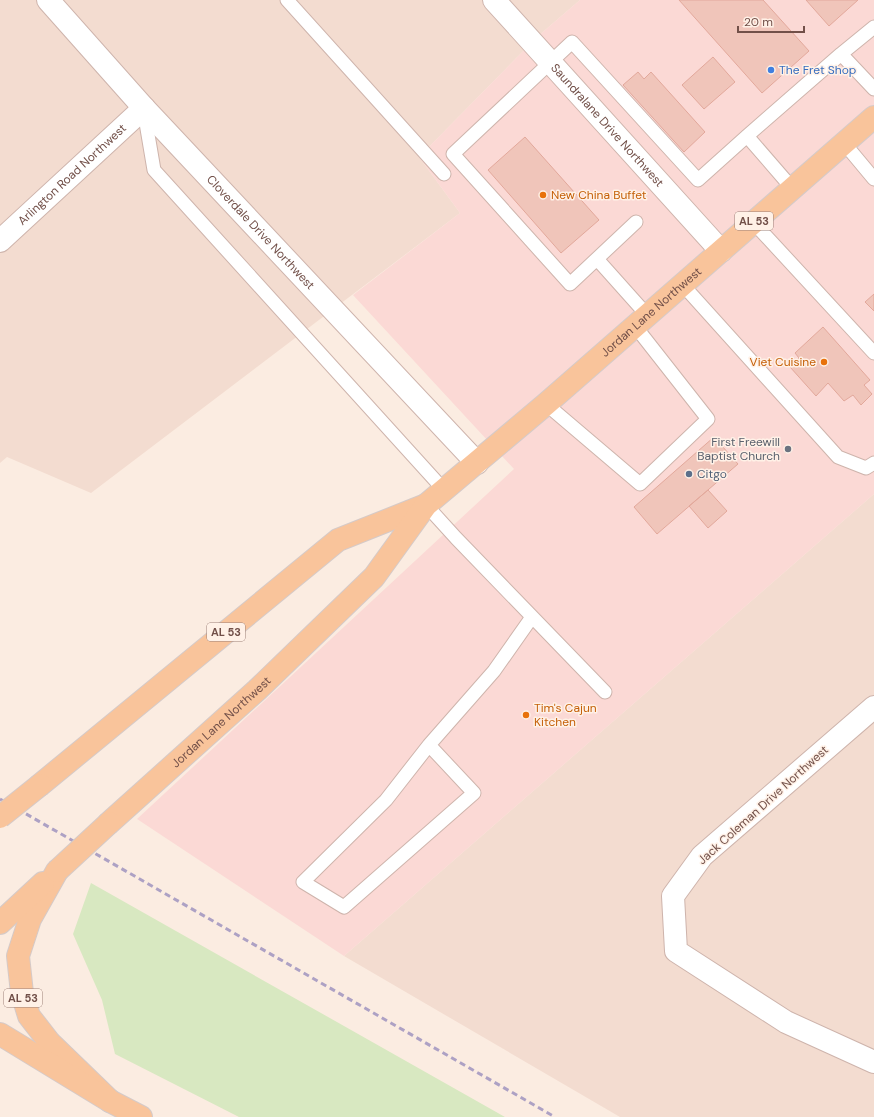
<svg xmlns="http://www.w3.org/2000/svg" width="874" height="1117" font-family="'DM Sans',sans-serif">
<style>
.residential{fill:#f3dcd0}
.commercial{fill:#fbd9d5}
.green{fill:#d8e8c1}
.building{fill:#f0c5ba;stroke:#e2a89b}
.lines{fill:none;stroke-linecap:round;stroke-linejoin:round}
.service-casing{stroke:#ceb4ac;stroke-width:15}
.minor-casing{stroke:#ceb4ac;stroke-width:24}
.primary-casing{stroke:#d5cac8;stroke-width:24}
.service{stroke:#fff;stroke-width:13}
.minor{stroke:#fff;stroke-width:22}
.primary{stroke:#f9c49b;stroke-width:22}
.rail{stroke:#ada1c4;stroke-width:3;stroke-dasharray:6 4;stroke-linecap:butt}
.primary-bridge-casing{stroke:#d5cac8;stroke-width:24;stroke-linecap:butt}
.primary-bridge{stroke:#f9c49b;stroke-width:22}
.shop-dot{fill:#3f7fe0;stroke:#fff1e7;stroke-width:1.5}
.food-dot{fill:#e8710a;stroke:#fff1e7;stroke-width:1.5}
.worship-dot{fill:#6b7280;stroke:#fff1e7;stroke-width:1.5}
.service-dot{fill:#5c6f8a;stroke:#fff1e7;stroke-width:1.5}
.labels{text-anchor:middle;stroke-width:3;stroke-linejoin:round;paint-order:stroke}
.shield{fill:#fff1e7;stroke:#9c8078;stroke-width:1}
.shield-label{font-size:11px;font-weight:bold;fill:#725049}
.shop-label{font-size:12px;fill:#366cbe;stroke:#fff1e7;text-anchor:start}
.street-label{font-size:12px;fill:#725049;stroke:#fff1e7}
.food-label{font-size:12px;fill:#c56008;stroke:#fff1e7;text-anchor:start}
.worship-label{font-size:12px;fill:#5b616d;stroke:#fff1e7;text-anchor:end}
.service-label{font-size:12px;fill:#4e5e75;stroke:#fff1e7;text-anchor:start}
</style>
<rect width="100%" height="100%" fill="#fbece1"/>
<!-- residential -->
<path class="residential" d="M0 0H580L537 37 419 157 460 213 91 493 7 457 0 463Z
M874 494V1117H620L344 956Z"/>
<!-- commercial -->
<path class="commercial" d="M580 0H874V494L344 956 137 819 514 469 353 295 460 213 419 157 537 37Z"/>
<!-- green -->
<path class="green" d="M91 883 505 1117H239L115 1054 102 1000 73 934Z"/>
<!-- building -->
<path class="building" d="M679 0H763L809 51 762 93Z
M806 0H858L829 26Z
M713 57 735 82 704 109 682 85Z
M638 72 644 79 651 72 705 132 684 152 623 85Z
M525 137 599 220 561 253 488 170Z
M874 294V311L865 302Z
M823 327 870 380 864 385 872 394 861 405 853 395 844 401 828 383 816 396 790 367 799 358 795 353Z
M714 437 738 464 657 534 634 507Z
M708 490 727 511 708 528 689 506Z"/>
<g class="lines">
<defs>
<path id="service" d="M287 0 444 174
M841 54 874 27
M144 111 154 170 444 490
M747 136 792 188
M844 143 874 179
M636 222 570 284 453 154 572 42 698 180 747 136 841 54 874 89
M753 222 874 353
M597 259 647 315
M682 284 838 457 866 468 874 463
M546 404 640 484 708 419 635 326
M426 505 456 538 605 692
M429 745 474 793 344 907 303 882 386 800 429 745 494 671 532 617"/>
<g id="minor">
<path id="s1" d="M48 0 144 108 477 463"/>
<path id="s2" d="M494 0 721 251"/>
<path id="s3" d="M0 241 144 108"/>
<path d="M874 707 702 856 673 896 676 951 786 1022 874 1062"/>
</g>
<g id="primary">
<path d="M40 785 338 540 426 505"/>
<path id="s4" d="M109 823 257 690 374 577 426 505 546 404 874 117"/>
<path d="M57 871 30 919 18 956 22 993 29 1016 50 1043 110 1101"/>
<path d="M0 923 43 883"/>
<path d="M0 1034 110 1101 141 1117"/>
</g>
</defs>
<!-- service casing -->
<use href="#service" class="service-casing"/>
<!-- minor casing -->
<use href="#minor" class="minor-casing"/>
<!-- primary casing -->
<use href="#primary" class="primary-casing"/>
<!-- service -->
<use href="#service" class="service"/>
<!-- minor -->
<use href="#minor" class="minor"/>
<!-- primary -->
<use href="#primary" class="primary"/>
<!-- rail -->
<path class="rail" d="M0 799 555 1117"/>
<defs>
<path id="primary-bridge" d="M0 817 40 785
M57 871 109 823"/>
</defs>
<!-- primary-bridge casing -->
<use href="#primary-bridge" class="primary-bridge-casing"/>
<!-- primary-bridge -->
<use href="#primary-bridge" class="primary-bridge"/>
</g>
<!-- markers -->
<circle class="shop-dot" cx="771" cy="70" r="4"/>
<g class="food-dot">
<circle cx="543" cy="195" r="4"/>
<circle cx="824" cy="362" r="4"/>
<circle cx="526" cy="715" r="4"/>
</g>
<circle class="worship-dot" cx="788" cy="449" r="4"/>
<circle class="service-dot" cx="689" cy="474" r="4"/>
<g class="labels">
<!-- shield labels -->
<g class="shield">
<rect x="735" y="212" width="38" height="18" rx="3"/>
<rect x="207" y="623" width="38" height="18" rx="3"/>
<rect x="4" y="989" width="38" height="18" rx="3"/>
</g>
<g class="shield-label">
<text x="754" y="225">AL 53</text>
<text x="226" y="636">AL 53</text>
<text x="23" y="1002">AL 53</text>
</g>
<!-- shop labels -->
<g class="shop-label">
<text x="779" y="74">The Fret Shop</text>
</g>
<!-- street labels -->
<g class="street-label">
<text dy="4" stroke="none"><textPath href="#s2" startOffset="169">Saundralane Drive Northwest</textPath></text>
<text dy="4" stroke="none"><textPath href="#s3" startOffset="98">Arlington Road Northwest</textPath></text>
<text dy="4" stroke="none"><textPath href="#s1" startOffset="315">Cloverdale Drive Northwest</textPath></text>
<text dy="4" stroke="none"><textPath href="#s4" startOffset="747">Jordan Lane Northwest</textPath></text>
<text dy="4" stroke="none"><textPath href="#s4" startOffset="151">Jordan Lane Northwest</textPath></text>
<text transform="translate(763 805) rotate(-42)" y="4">Jack Coleman Drive Northwest</text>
</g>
<!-- food labels -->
<g class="food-label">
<text x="551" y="199">New China Buffet</text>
<text x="816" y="366" text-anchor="end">Viet Cuisine</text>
<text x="534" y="712">Tim's Cajun<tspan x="534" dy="14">Kitchen</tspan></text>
</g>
<!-- worship labels -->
<g class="worship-label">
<text x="780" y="446">First Freewill<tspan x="780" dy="14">Baptist Church</tspan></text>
</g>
<!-- service labels -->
<g class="service-label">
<text x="697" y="478">Citgo</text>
</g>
</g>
<!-- scale -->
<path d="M738 26v6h66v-6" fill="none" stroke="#725049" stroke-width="2"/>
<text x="744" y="26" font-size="12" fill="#725049" stroke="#fff1e7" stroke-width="3" paint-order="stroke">20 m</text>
</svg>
